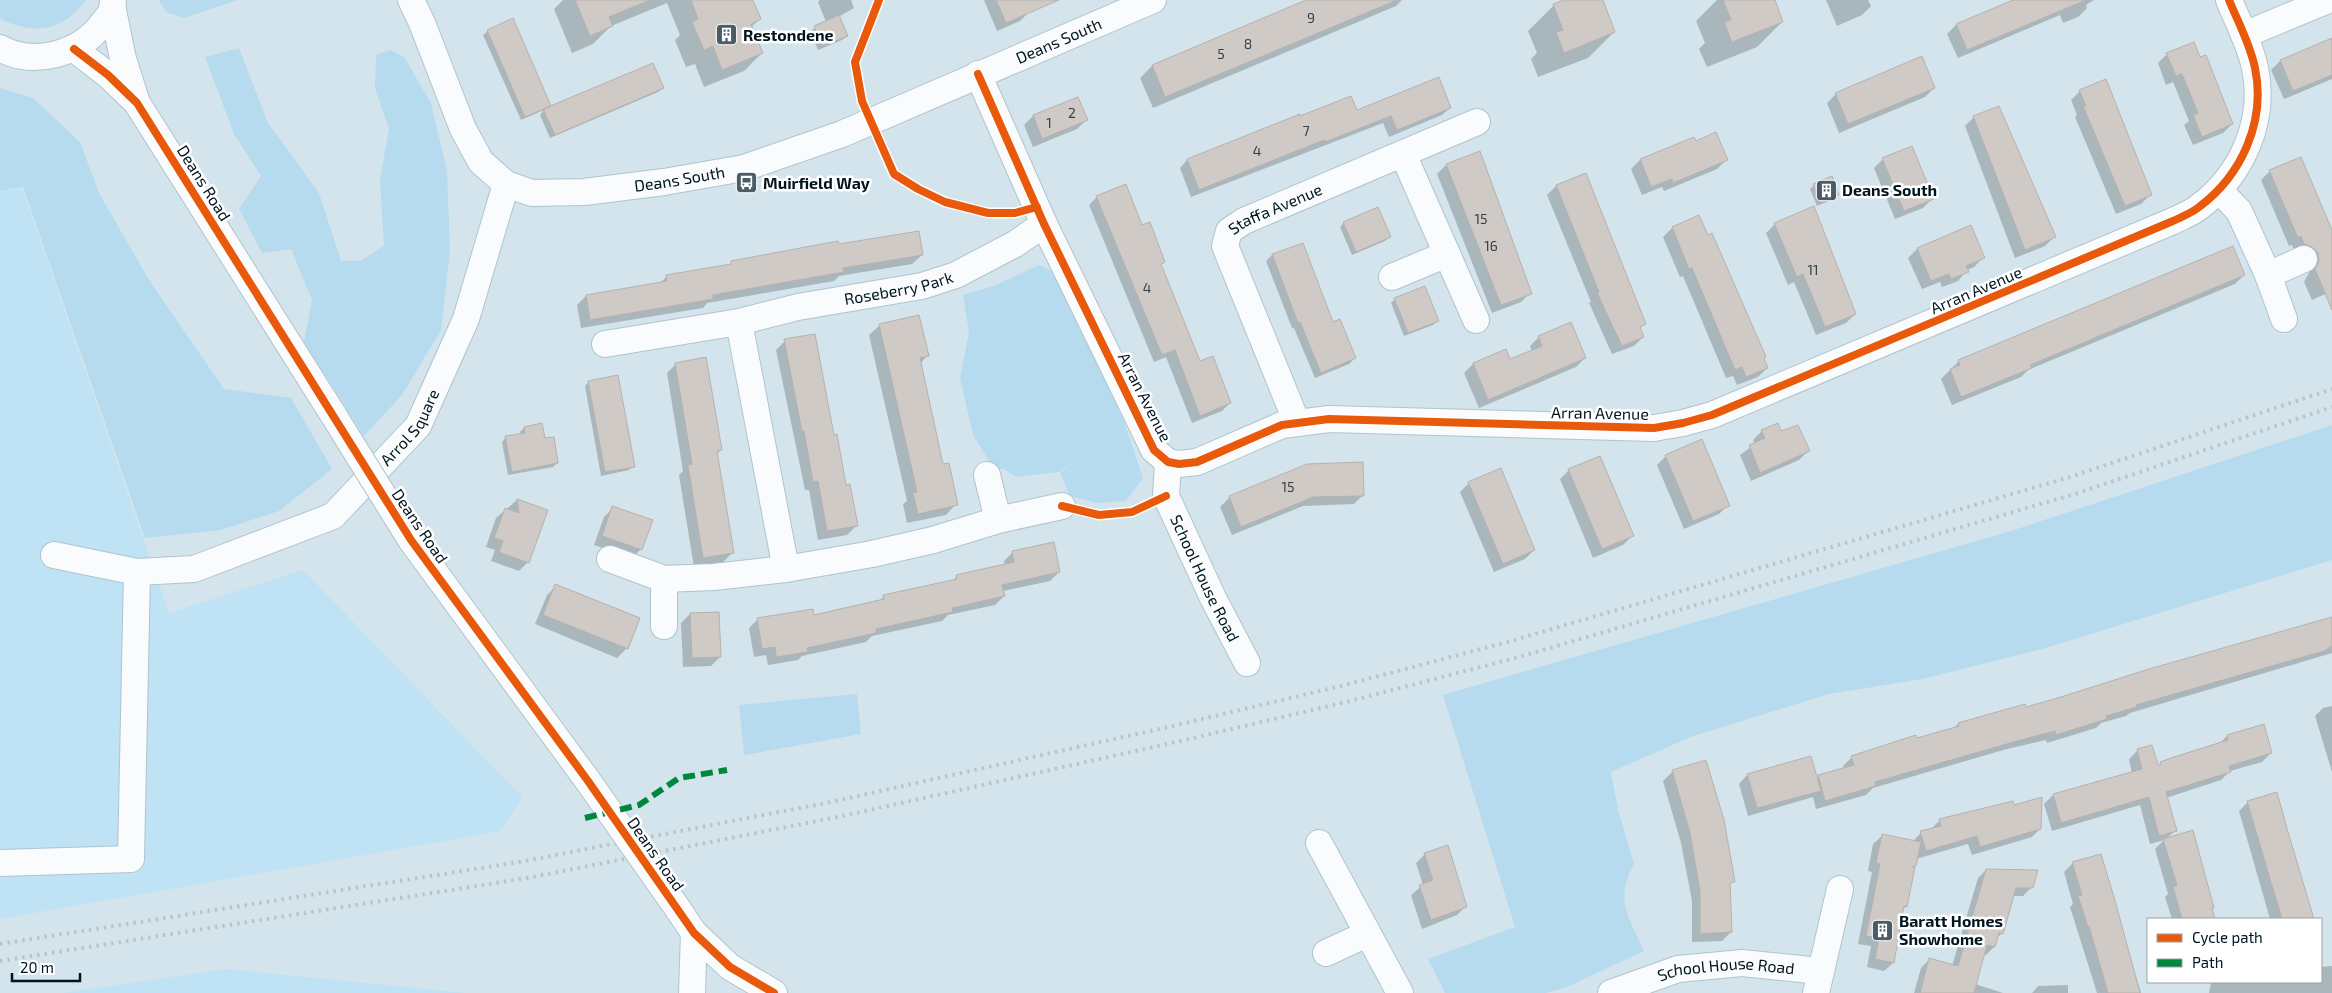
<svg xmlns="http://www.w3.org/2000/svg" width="2332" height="993" font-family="'Exo 2',sans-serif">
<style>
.built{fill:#bfe2f4}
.green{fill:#b6dbee}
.shadow{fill:#0003}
.building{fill:#d0cac6;stroke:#b7b1ae}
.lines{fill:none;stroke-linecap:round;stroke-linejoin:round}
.minor-casing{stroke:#aec4cf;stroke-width:28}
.minor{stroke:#f9fbfc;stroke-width:26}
.rail{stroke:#bdc2c4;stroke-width:4;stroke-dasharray:2.5 5;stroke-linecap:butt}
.minor-bridge-casing{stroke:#aec4cf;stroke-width:28;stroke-linecap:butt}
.minor-bridge{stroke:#f9fbfc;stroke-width:26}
.quiet{stroke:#00873e;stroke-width:6;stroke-dasharray:12 6;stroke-linecap:butt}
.cycleway-casing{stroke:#fff;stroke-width:11}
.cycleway{stroke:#e8590c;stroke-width:8}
.labels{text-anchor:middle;stroke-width:5;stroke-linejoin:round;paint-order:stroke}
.number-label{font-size:14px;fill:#34424a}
.poi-label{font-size:16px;font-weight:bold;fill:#001520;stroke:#fff;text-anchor:start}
.street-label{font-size:16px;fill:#001520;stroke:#fff}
</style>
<rect width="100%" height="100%" fill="#d4e4ec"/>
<!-- built -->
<path class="built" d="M22 188 169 613 303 570 522 797 501 831 0 919V192Z
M226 969 466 993H62Z"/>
<!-- green -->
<path class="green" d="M0 0H86C63 31 37 35 2 20L0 18Z
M159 0H238L184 18 166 12Z
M239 48 268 123 319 193 341 261H360L384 246 380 179 389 129 375 88 376 55 390 50 404 57 431 103 447 172 450 251 441 330 402 395 364 436 304 342 312 300 291 249 262 253 239 209 261 176 234 134 205 57Z
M0 88 33 98 80 142 99 193 149 280 224 389 291 398 332 469 279 511 221 530 145 538 23 187 0 191Z
M1039 265 1056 273 1124 422 1143 478 1126 501 1097 503 1070 496 1060 473 1077 460 1059 472 1016 477 1004 469H994L973 435 960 378 969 332 963 295 994 286Z
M2332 425V560L2042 649 1923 679 1829 694 1693 736 1611 772 1618 810 1634 864C1614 900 1629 917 1644 951L1567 987 1546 993H1445L1428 959 1515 927 1443 695 2011 531Z
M857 694 861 734 744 755 739 705Z"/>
<!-- shadow -->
<path class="shadow" d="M563 0H752L760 19 751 27 762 53 744 71 704 87 695 64 686 67 675 40 680 35 667 3 611 26 593 44 572 53 554 9Z
M820 0H851L854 8 838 17 847 36 842 40 818 50 810 31 826 22 818 2Z
M984 0H1024L1029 12 1020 21 997 31Z
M1309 0H1402L1396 6 1153 108 1140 78 1152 66Z
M1568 0H1601L1614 32 1588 58 1538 77 1531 59 1537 53 1528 31 1553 6Z
M1717 0H1774L1782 22 1757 47 1707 67 1699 49 1705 43 1696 21Z
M1826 0H1868L1871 6 1862 15 1837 26Z
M2016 0H2094L2086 5 2087 8 2078 17 2063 23 2060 15 1958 58 1947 34 1956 25Z
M488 31 545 110 663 88 658 92 550 138 540 115 544 110 521 120 483 35Z
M2332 39V79L2284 99 2271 70 2280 61Z
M2167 54 2232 124 2223 133 2193 145 2184 125 2189 121 2173 82 2166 85 2158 63Z
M1934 88 1925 97 1839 133 1827 103 1836 94Z
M2080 91 2150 195 2141 204 2116 214 2075 117 2077 115 2071 100Z
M1078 98 1086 120 1077 129 1033 147 1024 125 1033 116Z
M1450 108 1442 115 1389 137 1383 123 1191 197 1180 168 1187 160 1299 116 1300 117 1356 111Z
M1974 117 2054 237 2045 246 2015 258 1965 126Z
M1693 138 1695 143 1726 160 1717 169 1664 191 1662 187 1642 195 1631 169 1640 160Z
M1479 153 1530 293 1521 302 1492 313 1437 174 1446 165Z
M1883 159 1932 199 1923 208 1895 219 1874 168Z
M2270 171 2332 233V291L2312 300 2304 282 2310 271 2309 263 2295 253 2292 245 2289 246 2261 180Z
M1585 175 1645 324 1639 329 1643 337 1634 346 1612 354 1589 303 1591 302 1547 195 1556 186Z
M1814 185 1838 195 1834 199 1817 206 1810 189Z
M1097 197 1141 227 1164 262 1160 265 1200 362 1230 403 1222 411 1192 423 1166 357 1154 362 1089 205Z
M1344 223 1390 237 1385 241 1352 255 1340 227Z
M1775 224 1855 314 1846 323 1816 335 1794 282 1788 285 1766 233Z
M1970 227 1983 258 1974 267 1967 270 1958 281 1942 287 1940 282 1922 289 1908 258 1917 249Z
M1672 228 1763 358 1767 368 1758 377 1737 385 1733 376 1726 378 1683 276 1680 277 1663 237Z
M1302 244 1333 324 1355 358 1349 364 1315 378 1294 328H1292L1266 261 1272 255Z
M838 246 922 255 912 264 839 276 834 281 707 303 703 308 581 328 577 305 586 296 659 284 666 277 728 266 731 263Z
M2244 275 2235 284 2028 370 2021 377 1952 405 1941 379 1959 361Z
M1395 299 1437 321 1433 325 1404 336 1391 303Z
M880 325 927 356 920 364 942 466 956 504 946 515 907 523 903 504 907 501 869 335Z
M1539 337 1585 358 1576 367 1479 408 1464 373 1473 364 1505 351 1510 361 1532 351 1530 346Z
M785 341 833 436 856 526 847 535 818 540 809 490H805L776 350Z
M676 364 721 450 717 454 732 553 723 562 694 567 679 475 683 471 667 373Z
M589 382 633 466 629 470 601 476 585 386Z
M541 425 544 440 557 463 553 467 508 475 502 442 506 437 521 435 520 432 524 428Z
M1762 431 1781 433 1808 451 1799 460 1751 481 1740 455 1755 444 1753 440Z
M1666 456 1728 505 1719 514 1684 529 1657 465Z
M1308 465 1363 495 1354 504 1303 506 1232 535 1220 507 1229 498Z
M1569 470 1632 536 1623 545 1593 558 1560 479Z
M1469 483 1534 550 1525 559 1494 572 1460 492Z
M517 500 546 511 528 562 519 571 491 561 495 550 486 547 496 518Z
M613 508 641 549 632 558 594 545 604 517Z
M1013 552 1059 572 1050 581 1003 591 1004 596 995 605 948 615 942 621 872 636 866 642 802 656 798 660 768 665 766 655 754 657 749 628 758 619 813 616 878 602 884 596 952 581 957 576 1005 566 1004 561Z
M556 586 638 619 626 649 617 658 535 624 547 595Z
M690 614 720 657 711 666 683 667 681 623Z
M2332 617V653L2130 713 2126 716 2101 723 2096 728 2047 743 2046 740 2007 749 1873 788 1866 795 1816 809 1813 797 1748 816 1739 784 1747 775 1810 757 1816 779 1844 769 1843 766 1852 757 1954 728 1958 724 2025 708Z
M2332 706V772L2315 716 2323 708Z
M2227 736 2271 753 2262 762 2230 771 2221 780 2166 798 2175 831 2166 839 2192 832 2214 919H2172L2165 897 2168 894 2155 849 2164 840 2150 844 2140 805 2052 831 2044 804 2053 795 2132 773 2129 759 2138 750 2157 767 2161 763 2220 743Z
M1706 762 1733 881 1729 886 1731 932 1722 941 1692 942V901L1681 843 1663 781 1672 772Z
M2276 794 2313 919H2270L2239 811 2248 802Z
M2014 807 2040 829 2032 837 1972 855 1968 844 1916 859 1911 868 1906 906 1902 911 1893 963 1884 971 1867 967 1871 946 1858 944 1872 872 1868 871 1873 844 1882 836 1912 842 1921 833 1932 828 1940 820Z
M1425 854 1466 906 1457 915 1422 929 1411 895 1423 885 1416 863Z
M2100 855 2141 993H2097L2070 907 2073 904 2064 872 2073 863Z
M1986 870 2031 888 2023 896H2012L2001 934 1996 939 1994 947 1986 955 1983 954 1975 984 2003 993H1914L1921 968 1929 960 1952 966 1978 878Z
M2332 966V993H2209L2211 982H2321V967Z
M2068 985V993H2032L2038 986Z"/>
<!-- building -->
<path class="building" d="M575 0H650L609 17 613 26 590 36Z
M691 0H753L761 19 751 24 763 53 722 70 713 46 704 50 692 22 698 19Z
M996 0H1059L1006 23Z
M1306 0H1397L1165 97 1152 65Z
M1564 0H1603L1615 32 1564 53 1556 32 1563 30 1553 4Z
M1723 0H1775L1783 22 1732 42 1724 22 1731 20Z
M2013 0H2086L1967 50 1956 24Z
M839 15 848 36 823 46 814 26Z
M513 18 551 106 525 117 487 30Z
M2332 38V75L2293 91 2280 60Z
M2194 42 2200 57 2206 55 2233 124 2202 137 2193 115 2198 113 2182 74 2176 76 2166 53Z
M1922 56 1935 88 1848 124 1835 93Z
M653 63 664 88 555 135 543 109Z
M1439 77 1451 108 1397 130 1391 116 1325 142 1324 140 1199 190 1187 159 1300 114V116L1351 96 1357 110Z
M2106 79 2152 195 2125 206 2083 106H2086L2079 90Z
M1078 97 1088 120 1042 139 1033 115Z
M1999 106 2056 237 2025 250 1973 116Z
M1716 132 1728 160 1673 183 1672 179 1651 187 1640 159 1694 137 1696 141Z
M1912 146 1934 199 1904 211 1882 158Z
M1480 151 1532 294 1501 305 1446 164Z
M2301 157 2332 230V310L2315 269 2319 261 2318 253 2312 247 2304 244 2301 236 2298 238 2269 170Z
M1586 173 1646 324 1640 327 1644 337 1622 346 1597 293 1599 292 1556 185Z
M1832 176 1839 195 1821 203 1813 184Z
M1126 184 1142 225 1150 222 1165 262 1161 264 1200 361 1213 356 1231 403 1200 416 1175 350 1162 355 1096 196Z
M1814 206 1856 314 1825 327 1803 274 1797 277 1774 223Z
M1378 207 1391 237 1356 252 1343 222Z
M1699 215 1708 235 1712 233 1766 357 1764 358 1768 368 1746 377 1742 367 1735 370 1692 268 1689 269 1672 227Z
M1971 225 1985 258 1966 266 1969 272 1951 279 1949 274 1931 281 1917 248Z
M919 231 923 255 843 268 844 272 713 295V299L590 320 586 295 667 281 666 275 731 264V261L838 241 839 244Z
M1303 243 1333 322 1340 319 1356 358 1321 373 1300 322 1298 323 1272 254Z
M2233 246 2245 275 2030 365 2032 368 1961 397 1950 369 1960 365 1958 360Z
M1425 286 1439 321 1408 333 1394 298Z
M919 315 929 356 920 358 943 464 949 463 958 505 918 514 913 493 917 492 879 324Z
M1571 322 1586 358 1488 400 1473 363 1506 349 1510 359 1542 346 1538 336Z
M815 334 834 435 837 434 846 485 850 484 858 526 827 531 818 481 813 482 804 431 802 432 784 339Z
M706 357 722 450 717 451 734 553 703 558 688 465 692 464 675 363Z
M618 375 635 467 605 472 588 381Z
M542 423 545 438 554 437 558 463 512 472 505 436 525 433 524 427Z
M1778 423 1781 431 1798 425 1810 451 1760 473 1749 445 1765 438 1761 430Z
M1702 439 1730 506 1693 521 1665 455Z
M1600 456 1634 536 1602 549 1568 469Z
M1363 462 1364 496 1313 497 1241 527 1229 496 1307 464Z
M1501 468 1535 550 1503 564 1468 482Z
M517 499 548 510 529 563 499 552 503 541 494 538 505 508 519 513Z
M612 506 653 520 642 550 602 536Z
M1054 542 1060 572 1002 585 1005 596 952 608 953 612 876 629V633L807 648 808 652 776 657 775 647 762 649 757 618 813 609 814 615 884 599 883 595 957 579 956 575 1014 562 1012 551Z
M555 584 640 618 628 649 543 615Z
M719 612 721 657 692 658 690 613Z
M2332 617V646L2324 651 2136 705 2137 707 2106 716 2107 719 2056 735 2055 731 2017 741 1875 782 1876 786 1825 801 1818 775 1854 765 1851 756 1916 735 1917 738 1959 726 1958 723 2025 704 2026 707 2061 697 2149 669Z
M2264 724 2272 753 2229 766 2231 772 2166 792 2177 831 2159 836 2149 797 2061 823 2053 794 2142 769 2137 749 2152 745 2158 765H2161L2160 762 2174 757 2228 740 2227 735Z
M1811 756 1821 791 1757 808 1747 774Z
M1706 760 1724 820 1735 882 1730 883 1732 932 1700 934V891L1690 833 1672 770Z
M2277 792 2288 832 2314 919H2282L2270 879 2247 801Z
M2042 797 2041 829 1980 847 1977 836 1926 851 1920 831 1941 826 1939 819 2013 801 2014 805Z
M2193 830 2214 908H2212L2215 919H2182L2173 887 2177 885 2163 839Z
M1882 834 1921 842 1916 866 1912 867H1915L1907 907 1904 906 1894 963 1875 959 1879 938 1866 936 1880 864 1876 863Z
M1448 845 1467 907 1431 920 1419 885 1433 880 1424 853Z
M2101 854 2116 904 2140 993H2108L2089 926 2088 927 2078 896 2082 895 2072 862Z
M1986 869 2038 870 2033 888H2016L2003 934 1999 933 1995 947 1987 945 1974 993H1920L1929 958 1958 966Z"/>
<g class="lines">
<defs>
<g id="minor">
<path id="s1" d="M411 0 422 23 463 129 481 162 506 184 532 193 584 192 664 182 744 168 842 134 1153 0"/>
<path d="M113 10 123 59 136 100"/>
<path d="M2244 35 2328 0"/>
<path d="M0 48C33 67 80 54 102 24 109 16 113 11 113 0"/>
<path d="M74 49 108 75 137 103 334 416"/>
<path d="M978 74 1044 224 1154 450 1168 462 1179 464 1197 462 1282 425 1329 419 1654 428 1683 423 1712 415 2173 221C2181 217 2192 213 2199 207 2242 175 2266 121 2255 68 2250 44 2238 22 2229 0"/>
<path d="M1403 154 1476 320"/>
<path d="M2219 190 2239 211 2268 275 2284 319"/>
<path d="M2268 275 2304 259"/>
<path d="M1392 277 1447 254"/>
<path d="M739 322 786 569 872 554 933 540 998 520 1062 506"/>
<path id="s2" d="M605 344 739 322 798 307 922 286 956 275 1015 244 1044 224"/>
<path id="s3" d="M1297 423 1225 246 1229 231 1244 221 1477 122"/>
<path id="s4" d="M1168 462 1166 496 1213 598 1247 663"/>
<path d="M987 475 998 520"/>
<path d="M411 540 588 781"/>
<path d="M610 559 664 579 714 577 786 569"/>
<path id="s5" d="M137 572 194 569 333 516 418 426 466 319 506 184"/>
<path d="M664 626V579"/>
<path d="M1319 843 1400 993"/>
<path d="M0 863 131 859 137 572 54 555"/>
<path d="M678 909 694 933 730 967 774 993"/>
<path d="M1326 953 1367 934"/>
<path d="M692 993 694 933"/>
<path id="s6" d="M1611 993 1678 969 1742 963 1820 971"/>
<path d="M1816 993 1840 889"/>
</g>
</defs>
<!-- minor casing -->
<use href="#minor" class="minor-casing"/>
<!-- minor -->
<use href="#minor" class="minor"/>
<!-- rail -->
<path class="rail" d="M0 944 519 862 831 802 1177 725 1345 685 1511 641 2070 477 2332 389
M0 961 527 878 838 817 1185 740 1350 701 1519 657 2078 493 2332 407"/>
<defs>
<path id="minor-bridge" d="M334 416 411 540
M588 781 678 909"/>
</defs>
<!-- minor-bridge casing -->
<use href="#minor-bridge" class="minor-bridge-casing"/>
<!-- minor-bridge -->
<use href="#minor-bridge" class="minor-bridge"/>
<!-- quiet -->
<path class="quiet" d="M585 818 639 805 679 778 727 770"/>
<defs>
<path id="cycleway" d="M879 0 855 62 862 101 894 174 918 189 945 202 988 213H1015L1037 207
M74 49 108 75 137 103 411 540 588 781 694 933 730 967 774 993
M978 74 1044 224 1154 450 1168 462 1179 464 1197 462 1282 425 1329 419 1654 428 1683 423 1712 415 2173 221C2181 217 2192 213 2199 207 2242 175 2266 121 2255 68 2250 44 2238 22 2229 0
M1062 506 1099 515 1132 512 1166 496"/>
</defs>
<!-- cycleway casing -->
<use href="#cycleway" class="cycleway-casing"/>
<!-- cycleway -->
<use href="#cycleway" class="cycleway"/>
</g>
<!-- icons -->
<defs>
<symbol id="building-square" viewBox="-11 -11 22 22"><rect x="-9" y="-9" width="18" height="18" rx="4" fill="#4a5d67" stroke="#fff"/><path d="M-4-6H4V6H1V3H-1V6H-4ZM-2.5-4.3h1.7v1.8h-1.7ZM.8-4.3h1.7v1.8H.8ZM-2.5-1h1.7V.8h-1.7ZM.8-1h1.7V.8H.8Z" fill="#fff"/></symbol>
<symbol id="bus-square" viewBox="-11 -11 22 22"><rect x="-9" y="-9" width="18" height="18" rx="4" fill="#4a5d67" stroke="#fff"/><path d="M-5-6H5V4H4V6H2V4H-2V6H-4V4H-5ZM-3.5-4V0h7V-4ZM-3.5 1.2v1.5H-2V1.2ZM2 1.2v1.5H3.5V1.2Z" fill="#fff"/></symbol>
</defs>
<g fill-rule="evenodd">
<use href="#building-square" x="714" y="22" width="25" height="25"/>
<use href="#bus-square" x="734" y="170" width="25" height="25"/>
<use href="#building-square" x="1814" y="178" width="25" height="25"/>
<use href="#building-square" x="1870" y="918" width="25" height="25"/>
</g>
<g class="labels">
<!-- number labels -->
<g class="number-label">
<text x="1311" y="23">9</text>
<text x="1248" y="49">8</text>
<text x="1221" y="59">5</text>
<text x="1072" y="118">2</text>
<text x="1049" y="128">1</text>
<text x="1306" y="136">7</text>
<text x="1257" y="156">4</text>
<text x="1481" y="224">15</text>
<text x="1491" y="251">16</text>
<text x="1813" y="275">11</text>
<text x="1147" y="293">4</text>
<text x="1288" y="492">15</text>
</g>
<!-- poi labels -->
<g class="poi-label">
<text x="743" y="41">Restondene</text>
<text x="763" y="189">Muirfield Way</text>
<text x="1842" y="196">Deans South</text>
<text x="1899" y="927">Baratt Homes<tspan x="1899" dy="18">Showhome</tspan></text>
</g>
<!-- street labels -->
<g class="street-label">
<text dy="6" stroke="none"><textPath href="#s1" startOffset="791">Deans South</textPath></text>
<text dy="6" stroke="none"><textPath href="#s1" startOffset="386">Deans South</textPath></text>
<text transform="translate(204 183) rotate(58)" y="6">Deans Road</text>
<text dy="6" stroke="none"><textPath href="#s3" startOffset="258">Staffa Avenue</textPath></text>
<text dy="6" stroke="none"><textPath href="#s2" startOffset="299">Roseberry Park</textPath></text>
<text transform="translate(1976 290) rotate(-23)" y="6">Arran Avenue</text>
<text transform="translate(1145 397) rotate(63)" y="6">Arran Avenue</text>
<text transform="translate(1600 413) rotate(1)" y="6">Arran Avenue</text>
<text dy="6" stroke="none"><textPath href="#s5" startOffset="324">Arrol Square</textPath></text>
<text transform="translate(420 526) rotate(56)" y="6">Deans Road</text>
<text dy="6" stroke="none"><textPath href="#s4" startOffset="125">School House Road</textPath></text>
<text transform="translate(656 854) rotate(55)" y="6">Deans Road</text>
<text dy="6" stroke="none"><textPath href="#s6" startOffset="119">School House Road</textPath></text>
</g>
</g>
<!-- legend -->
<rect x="2147" y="918" width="175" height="65" fill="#ffffff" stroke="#99a1a6"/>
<rect x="2157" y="934" width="25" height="8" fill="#e8590c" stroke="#99a1a6"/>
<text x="2192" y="943" font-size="15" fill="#001520">Cycle path</text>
<rect x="2157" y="959" width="25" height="8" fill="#00873e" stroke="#99a1a6"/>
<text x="2192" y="968" font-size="15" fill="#001520">Path</text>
<!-- scale -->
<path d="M12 973v8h68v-8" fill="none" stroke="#001520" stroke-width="2.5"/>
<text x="20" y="973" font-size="15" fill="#001520" stroke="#ffffff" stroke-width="4" paint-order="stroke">20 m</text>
</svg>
